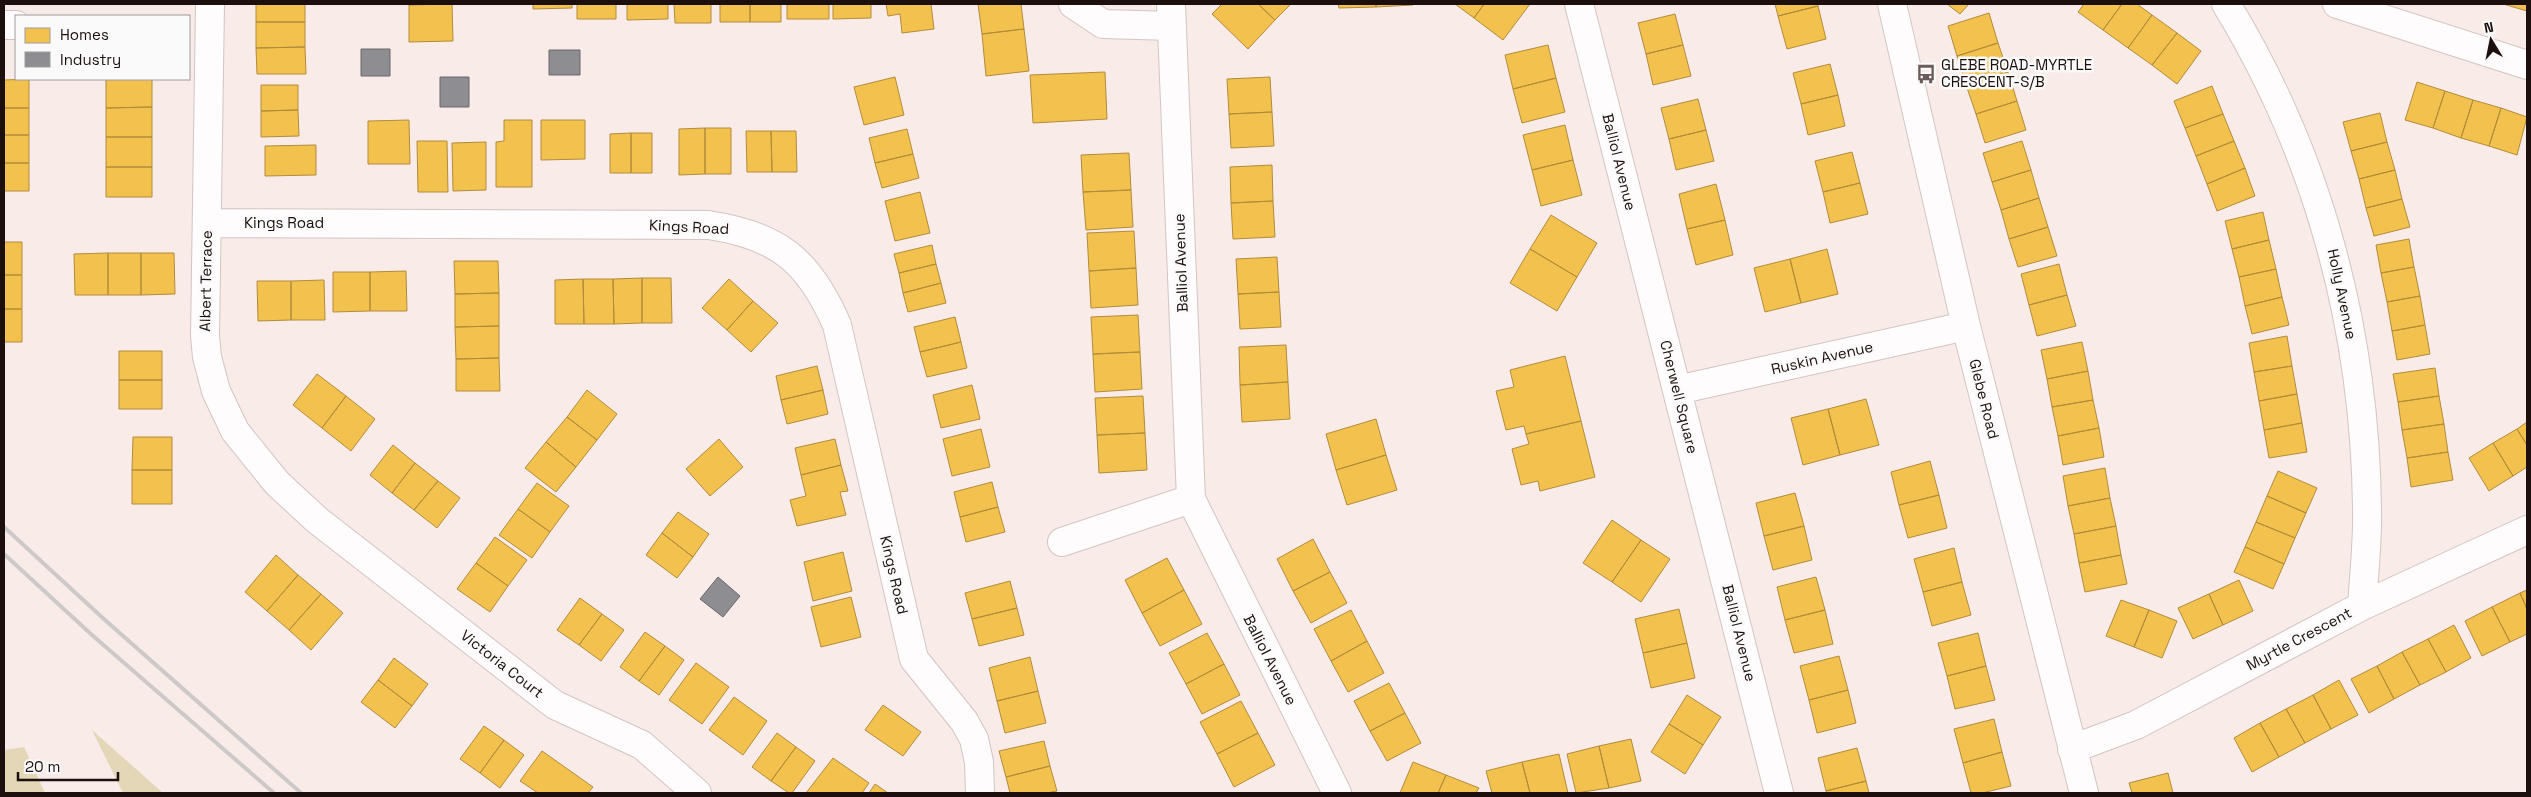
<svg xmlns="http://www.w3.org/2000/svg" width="2531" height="797" font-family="'Space Grotesk',sans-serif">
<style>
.green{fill:#e3d7b8}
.homes{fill:#f2c14e;stroke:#b28c3a}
.industry{fill:#8d8d92;stroke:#6b676a}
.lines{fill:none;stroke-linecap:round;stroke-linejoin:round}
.minor-casing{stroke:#d2c5c3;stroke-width:30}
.minor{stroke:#fefcfc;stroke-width:28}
.rail{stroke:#cec9c9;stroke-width:4}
.labels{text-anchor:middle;stroke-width:5;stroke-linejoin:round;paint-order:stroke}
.poi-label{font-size:15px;fill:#1d0f0d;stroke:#f9faf9;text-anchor:start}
.street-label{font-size:15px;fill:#1d0f0d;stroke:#f9faf9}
</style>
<rect width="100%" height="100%" fill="#f9ebe8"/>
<!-- green -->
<path class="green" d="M92 730 163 793H123Z
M24 747 45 793H4V750Z"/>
<!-- homes -->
<path class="homes" d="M256 4H305V22H256Z
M452 4 453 41 409 42V5Z
M533 4H572V8L533 9Z
M577 4H616V19H577Z
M627 4H668V19L627 20Z
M674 4H711V23H675Z
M720 4H750V22H720Z
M750 4H781V22H750Z
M787 4H829V19H787Z
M833 4H871V18L833 19Z
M886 4H931L934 29 902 33 900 14 888 16Z
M978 4H1021L1024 29 982 34Z
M1222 4H1258L1275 20 1248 49 1212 14Z
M1258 4H1291L1275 20Z
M1338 4H1376V7L1339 8Z
M1376 4H1413V5L1376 7Z
M1455 4H1484L1474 18Z
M1484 4H1530L1503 40 1474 18Z
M1775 4H1818V6L1778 16Z
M1947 4H1969L1960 14Z
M2084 4H2122L2103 30 2078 12Z
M2122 4H2137L2152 15 2128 48 2103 30Z
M2503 4H2527V11Z
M1818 6 1826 39 1787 49 1778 16Z
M1989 13 1998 43 1957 56 1948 26Z
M1675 14 1683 45 1646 54 1638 23Z
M2152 15 2177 33 2152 65 2128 48Z
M256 22H305V47L256 48Z
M1024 29 1029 71 986 76 982 34Z
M2177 33 2201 51 2177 84 2152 65Z
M1998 43 2008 72 1966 85 1957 56Z
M1548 45 1556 78 1513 89 1505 55Z
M1683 45 1691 76 1653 85 1646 54Z
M305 47 306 74H257L256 48Z
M1830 64 1838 95 1801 104 1793 73Z
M1105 72 1107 119 1033 123 1030 75Z
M2008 72 2017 101 1976 114 1966 85Z
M895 77 904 115 864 125 854 87Z
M1270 77 1272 112 1229 114 1227 79Z
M1556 78 1565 112 1522 123 1513 89Z
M29 79V108H4V80Z
M106 79H152V107L106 108Z
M2417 82 2445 91 2433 128 2405 120Z
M261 85H298V110L261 111Z
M2212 86 2223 114 2185 128 2174 101Z
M2445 91 2473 100 2461 138 2433 128Z
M1838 95 1845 126 1808 135 1801 104Z
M1698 99 1706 130 1669 139 1661 108Z
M2473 100 2501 108 2489 146 2461 138Z
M2017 101 2026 130 1985 143 1976 114Z
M152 107V137H106V108Z
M4 108H29V135H4Z
M2501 108 2527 117 2517 155 2489 146Z
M298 110 299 136 261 137V111Z
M1272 112 1274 146 1231 148 1229 114Z
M2380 113 2387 142 2351 151 2343 122Z
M2223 114 2234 141 2196 156 2185 128Z
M409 120 410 164H368V121Z
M504 120H532V187H496V142L504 141Z
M541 120H585V159L541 160Z
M1565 125 1573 160 1532 170 1523 135Z
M705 128V174L679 175V129Z
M705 128H731V174H705Z
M907 129 913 154 875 163 869 138Z
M1706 130 1714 161 1676 170 1669 139Z
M746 131H771L772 172H747Z
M771 131H796L797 172H772Z
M631 133V173H610V134Z
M631 133H652V173H631Z
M4 135H29V163H4Z
M106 137H152V167H106Z
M417 141H447L448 192H418Z
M2022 141 2031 170 1992 182 1983 153Z
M2234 141 2245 168 2207 184 2196 156Z
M486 142V190L453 191 452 143Z
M2387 142 2395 170 2359 179 2351 151Z
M316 145V175L265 176V146Z
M1852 152 1860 183 1823 192 1815 161Z
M1129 153 1131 190 1083 192 1081 155Z
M913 154 919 178 882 188 875 163Z
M1573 160 1582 195 1541 206 1532 170Z
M4 163H29V191H4Z
M1272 165 1273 201 1231 203 1230 167Z
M106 167H152V197H106Z
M2245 168 2255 196 2217 211 2207 184Z
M2031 170 2039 198 2001 210 1992 182Z
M2395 170 2402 199 2366 208 2359 179Z
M1860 183 1868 214 1830 223 1823 192Z
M1716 184 1725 220 1687 229 1679 194Z
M1131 190 1133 227 1086 230 1083 192Z
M920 192 930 233 895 241 885 201Z
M2039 198 2048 227 2009 239 2001 210Z
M2402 199 2410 227 2374 236 2366 208Z
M1273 201 1275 237 1233 239 1231 203Z
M2263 212 2269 240 2232 249 2225 221Z
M1551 215 1597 243 1577 277 1530 249Z
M1725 220 1733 255 1696 265 1687 229Z
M2048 227 2057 256 2018 267 2009 239Z
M1134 231 1136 268 1089 271 1087 233Z
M2409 239 2414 267 2381 273 2376 245Z
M2269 240 2276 269 2239 277 2232 249Z
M4 242H22V275H4Z
M932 245 936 264 899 273 894 254Z
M1530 249 1577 277 1557 311 1510 283Z
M1827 249 1838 294 1801 303 1790 259Z
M108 253V295H75L74 254Z
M108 253H141V295H108Z
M141 253H174L175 294 141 295Z
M1277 257 1279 292 1238 294 1236 259Z
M1790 259 1801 303 1765 312 1754 268Z
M454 261H498L499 293 455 294Z
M936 264 941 283 903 293 899 273Z
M2059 264 2067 295 2029 305 2021 274Z
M2414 267 2420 296 2387 302 2381 273Z
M1136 268 1138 305 1091 308 1089 271Z
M2276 269 2282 297 2245 306 2239 277Z
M406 271 407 311H370V272Z
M333 272H370V311L333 312Z
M4 275H22V309H4Z
M642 278H671L672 323H642Z
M642 278V323L614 324 613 279Z
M583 279 584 324H555V280Z
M583 279H613L614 324H584Z
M729 279 753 301 727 330 702 308Z
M324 280 325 320H291V281Z
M257 281H291V320L258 321Z
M941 283 946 303 908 312 903 293Z
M1279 292 1281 327 1240 329 1238 294Z
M499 293V326L455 327V294Z
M2067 295 2076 326 2037 336 2029 305Z
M2420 296 2425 325 2392 331 2387 302Z
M2282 297 2289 325 2252 334 2245 306Z
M753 301 778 323 751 352 727 330Z
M4 309H22V342H4Z
M1138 315 1140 352 1093 354 1091 317Z
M955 317 961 342 920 352 914 327Z
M2425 325 2430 354 2397 360 2392 331Z
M499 326V358L456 359 455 327Z
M2287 336 2292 366 2254 372 2249 343Z
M961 342 967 368 927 377 920 352Z
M2082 342 2088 371 2047 379 2041 350Z
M1286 345 1288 382 1240 385 1239 347Z
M119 351H162V380H119Z
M1140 352 1142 389 1095 392 1093 354Z
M1565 356 1581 421 1526 434 1524 426 1506 430 1496 391 1514 387 1510 370Z
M499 358 500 391H456V359Z
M817 366 823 390 781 400 776 376Z
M2292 366 2297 394 2259 401 2254 372Z
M2435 368 2439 396 2398 402 2393 374Z
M2088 371 2093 400 2052 407 2047 379Z
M317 374 346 396 322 428 293 405Z
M119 380H162V409H119Z
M1288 382 1290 419 1242 422 1240 385Z
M972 385 980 419 941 428 933 395Z
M587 390 617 414 597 440 567 417Z
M823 390 828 414 787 424 781 400Z
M2297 394 2302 423 2264 430 2259 401Z
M346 396 375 419 351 451 322 428Z
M1143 396 1145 433 1097 435 1095 398Z
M2439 396 2444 424 2402 430 2398 402Z
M1866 399 1879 445 1840 455 1828 409Z
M2093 400 2099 428 2058 436 2052 407Z
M1828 409 1840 455 1803 465 1791 418Z
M567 417 597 440 576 467 546 442Z
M1376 419 1386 455 1336 470 1326 434Z
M1581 421 1595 477 1540 491 1538 481 1521 485 1512 449 1529 444 1526 434Z
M2527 422V445L2517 429Z
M2302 423 2307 452 2269 458 2264 430Z
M2444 424 2448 452 2407 458 2402 430Z
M2099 428 2104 457 2063 465 2058 436Z
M981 429 990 467 952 476 943 439Z
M2517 429 2527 445V467L2513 476 2493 443Z
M1145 433 1147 470 1099 473 1097 435Z
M133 437H172V470H132Z
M719 439 743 467 710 496 686 469Z
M835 439 841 465 801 475 795 448Z
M546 442 576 467 556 492 525 468Z
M2493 443 2513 476 2489 491 2469 458Z
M393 445 415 463 392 493 370 475Z
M2448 452 2453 480 2411 487 2407 458Z
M1386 455 1397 490 1347 505 1336 470Z
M1930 461 1939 495 1899 505 1891 472Z
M415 463 438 481 414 510 392 493Z
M841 465 848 491 840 492 846 515 797 526 790 500 806 496 801 475Z
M2105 468 2110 498 2068 506 2063 476Z
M132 470H172V504H132Z
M2278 471 2317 488 2306 513 2267 496Z
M438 481 460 498 437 528 414 510Z
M992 482 998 507 960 517 954 492Z
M537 483 569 506 550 532 518 509Z
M1795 493 1804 526 1764 536 1756 503Z
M1939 495 1947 528 1908 538 1899 505Z
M2267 496 2306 513 2295 538 2256 522Z
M2110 498 2116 526 2074 534 2068 506Z
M998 507 1005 532 966 542 960 517Z
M518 509 550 532 532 558 499 535Z
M678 512 709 534 693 557 662 533Z
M1612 520 1641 540 1612 582 1583 563Z
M2256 522 2295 538 2284 564 2245 547Z
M1804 526 1812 560 1773 570 1764 536Z
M2116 526 2121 555 2079 563 2074 534Z
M662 533 693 557 677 578 646 555Z
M495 537 527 560 508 586 476 563Z
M1313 539 1330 572 1293 591 1277 559Z
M1641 540 1670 559 1641 602 1612 582Z
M2245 547 2284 564 2273 589 2234 572Z
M1954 548 1962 582 1923 592 1914 559Z
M843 552 852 591 813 601 804 562Z
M276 555 298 575 267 611 245 592Z
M2121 555 2127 584 2085 592 2079 563Z
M1167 558 1184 590 1142 613 1125 580Z
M476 563 508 586 490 612 457 589Z
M1330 572 1347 603 1311 623 1293 591Z
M298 575 321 594 289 630 267 611Z
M1816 577 1825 610 1785 620 1777 587Z
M2239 580 2253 611 2223 625 2209 594Z
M1010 581 1017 608 972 619 965 593Z
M1962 582 1971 615 1932 626 1923 592Z
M1184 590 1202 624 1160 646 1142 613Z
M2527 590V609L2520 593Z
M2520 593 2527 609V634L2510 642 2492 607Z
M321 594 343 613 311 650 289 630Z
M2209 594 2223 625 2193 639 2178 608Z
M851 597 861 637 821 647 811 607Z
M580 598 602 614 579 645 557 630Z
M2121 600 2149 610 2134 647 2106 636Z
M2492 607 2510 642 2482 656 2465 621Z
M1017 608 1024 635 979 646 972 619Z
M1679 609 1687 643 1643 653 1635 619Z
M1351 610 1367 641 1331 661 1314 629Z
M1825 610 1833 644 1794 653 1785 620Z
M2149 610 2177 621 2162 658 2134 647Z
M602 614 624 630 601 661 579 645Z
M2454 625 2471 658 2446 672 2428 639Z
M645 632 665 646 639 681 620 667Z
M1207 633 1224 664 1186 684 1169 653Z
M1978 633 1986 666 1947 676 1938 643Z
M2428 639 2446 672 2420 685 2402 652Z
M1367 641 1384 673 1348 692 1331 661Z
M1687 643 1695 678 1651 688 1643 653Z
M665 646 684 660 659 695 639 681Z
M2402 652 2420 685 2394 699 2377 666Z
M1839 656 1848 690 1809 700 1800 666Z
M1030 657 1038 691 997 701 989 668Z
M394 658 428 684 412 706 378 680Z
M696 663 729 687 702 724 669 700Z
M1224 664 1240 695 1202 714 1186 684Z
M1986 666 1995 700 1955 709 1947 676Z
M2377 666 2394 699 2369 713 2351 679Z
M378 680 412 706 395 728 361 702Z
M2339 680 2358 715 2331 729 2313 695Z
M1389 683 1405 713 1370 731 1354 701Z
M1848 690 1856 723 1817 733 1809 700Z
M1038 691 1046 723 1005 733 997 701Z
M1687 695 1721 717 1703 745 1669 724Z
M2313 695 2331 729 2305 743 2286 709Z
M734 697 767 721 743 755 709 730Z
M1241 701 1258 733 1217 754 1200 722Z
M883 705 921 732 903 756 865 730Z
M2286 709 2305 743 2279 757 2260 723Z
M1405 713 1421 743 1387 761 1370 731Z
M1994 719 2002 752 1963 763 1954 729Z
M2260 723 2279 757 2252 772 2234 738Z
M1669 724 1703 745 1685 774 1651 752Z
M484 726 504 740 480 773 460 759Z
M777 733 796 747 771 781 752 767Z
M1258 733 1275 765 1234 787 1217 754Z
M1631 739 1641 781 1609 788 1599 746Z
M504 740 524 755 500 788 480 773Z
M1044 741 1050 766 1006 777 999 751Z
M1599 746 1609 788 1576 793 1567 754Z
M796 747 815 761 792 793H789L771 781Z
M1857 748 1866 781 1826 791 1818 758Z
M542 751 593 787 588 793H538L520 781Z
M2002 752 2011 786 1982 793H1971L1963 763Z
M1559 754 1568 793H1530L1522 762Z
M833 758 869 783 862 793H806Z
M1413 762 1446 775 1438 793H1400Z
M1522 762 1530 793H1492L1486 771Z
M1050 766 1057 791 1046 793H1010L1006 777Z
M2168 773 2173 793H2132L2129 783Z
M1446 775 1479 788 1476 793H1438Z
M1866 781 1869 793H1827L1826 791Z
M875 784 888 793H869Z"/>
<!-- industry -->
<path class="industry" d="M361 49H390V76H361Z
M549 50H580V75H549Z
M440 77H469V107H440Z
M718 577 740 596 723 617 700 599Z"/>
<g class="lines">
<defs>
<path id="minor" d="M210 4 205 336 207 357 216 391 235 431 277 483 317 520 555 705 642 745 697 793
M1073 4 1103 24 1172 26
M1171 4 1191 499 1337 793
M1579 4 1779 793
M1892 4 1966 326 2084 793
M2226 4C2319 156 2365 330 2367 508 2368 540 2364 573 2362 606
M2337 4 2527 65
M4 25H16
M208 223 708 225C777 235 809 260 837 325L914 659 964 721 974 739 979 762 980 793
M1677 390 1966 326
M1062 542 1191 499
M2072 749 2136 725 2362 606 2527 530"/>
</defs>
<!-- minor casing -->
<use href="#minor" class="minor-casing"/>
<!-- minor -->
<use href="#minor" class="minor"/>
<!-- rail -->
<path class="rail" d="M4 527 105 620 301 793
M4 554 92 635 274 793"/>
</g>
<!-- icons -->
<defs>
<symbol id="bus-bare" viewBox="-9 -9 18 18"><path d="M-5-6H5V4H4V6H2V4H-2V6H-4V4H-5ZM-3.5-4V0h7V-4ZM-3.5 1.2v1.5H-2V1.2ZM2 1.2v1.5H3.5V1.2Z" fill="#6a5c5a" stroke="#f9faf9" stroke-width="2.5" paint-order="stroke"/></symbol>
</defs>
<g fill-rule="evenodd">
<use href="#bus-bare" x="1912" y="60" width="28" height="28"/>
</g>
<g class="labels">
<!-- poi labels -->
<g class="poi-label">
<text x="1941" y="70">GLEBE ROAD-MYRTLE<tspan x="1941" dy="17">CRESCENT-S/B</tspan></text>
</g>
<!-- street labels -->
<g class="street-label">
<text transform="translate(1619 162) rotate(76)" y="5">Balliol Avenue</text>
<text x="284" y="228">Kings Road</text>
<text transform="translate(689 227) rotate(3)" y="5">Kings Road</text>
<text transform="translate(1181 263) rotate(-92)" y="5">Balliol Avenue</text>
<text transform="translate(206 281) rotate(-89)" y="5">Albert Terrace</text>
<text transform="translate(2342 294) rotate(78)" y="5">Holly Avenue</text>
<text transform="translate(1822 358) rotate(-13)" y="5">Ruskin Avenue</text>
<text transform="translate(1679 397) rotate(76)" y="5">Cherwell Square</text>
<text transform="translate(1984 399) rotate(76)" y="5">Glebe Road</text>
<text transform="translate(894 575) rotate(77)" y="5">Kings Road</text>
<text transform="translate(1739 633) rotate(76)" y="5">Balliol Avenue</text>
<text transform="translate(2299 639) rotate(-28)" y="5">Myrtle Crescent</text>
<text transform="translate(1270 660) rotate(63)" y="5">Balliol Avenue</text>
<text transform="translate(502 664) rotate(38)" y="5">Victoria Court</text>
</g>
</g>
<!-- border -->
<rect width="2531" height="797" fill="none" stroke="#1d0f0d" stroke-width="10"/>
<!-- legend -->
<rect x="15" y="15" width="175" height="65" fill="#f9faf9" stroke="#a19c9b"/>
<rect x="25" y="28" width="25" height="15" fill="#f2c14e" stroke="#a19c9b"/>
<text x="60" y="40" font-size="15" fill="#1d0f0d">Homes</text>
<rect x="25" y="52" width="25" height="15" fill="#8d8d92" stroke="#a19c9b"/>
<text x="60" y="65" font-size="15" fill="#1d0f0d">Industry</text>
<!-- north arrow -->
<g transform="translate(2491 40) rotate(350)" stroke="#f9faf9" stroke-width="4" paint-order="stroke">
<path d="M0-4L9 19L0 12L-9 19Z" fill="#1d0f0d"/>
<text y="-8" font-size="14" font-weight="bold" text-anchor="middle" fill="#1d0f0d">N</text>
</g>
<!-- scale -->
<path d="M18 772v8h100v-8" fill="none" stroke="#1d0f0d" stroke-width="2.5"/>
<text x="25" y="772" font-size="15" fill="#1d0f0d" stroke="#f9faf9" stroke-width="4" paint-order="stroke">20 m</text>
</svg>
